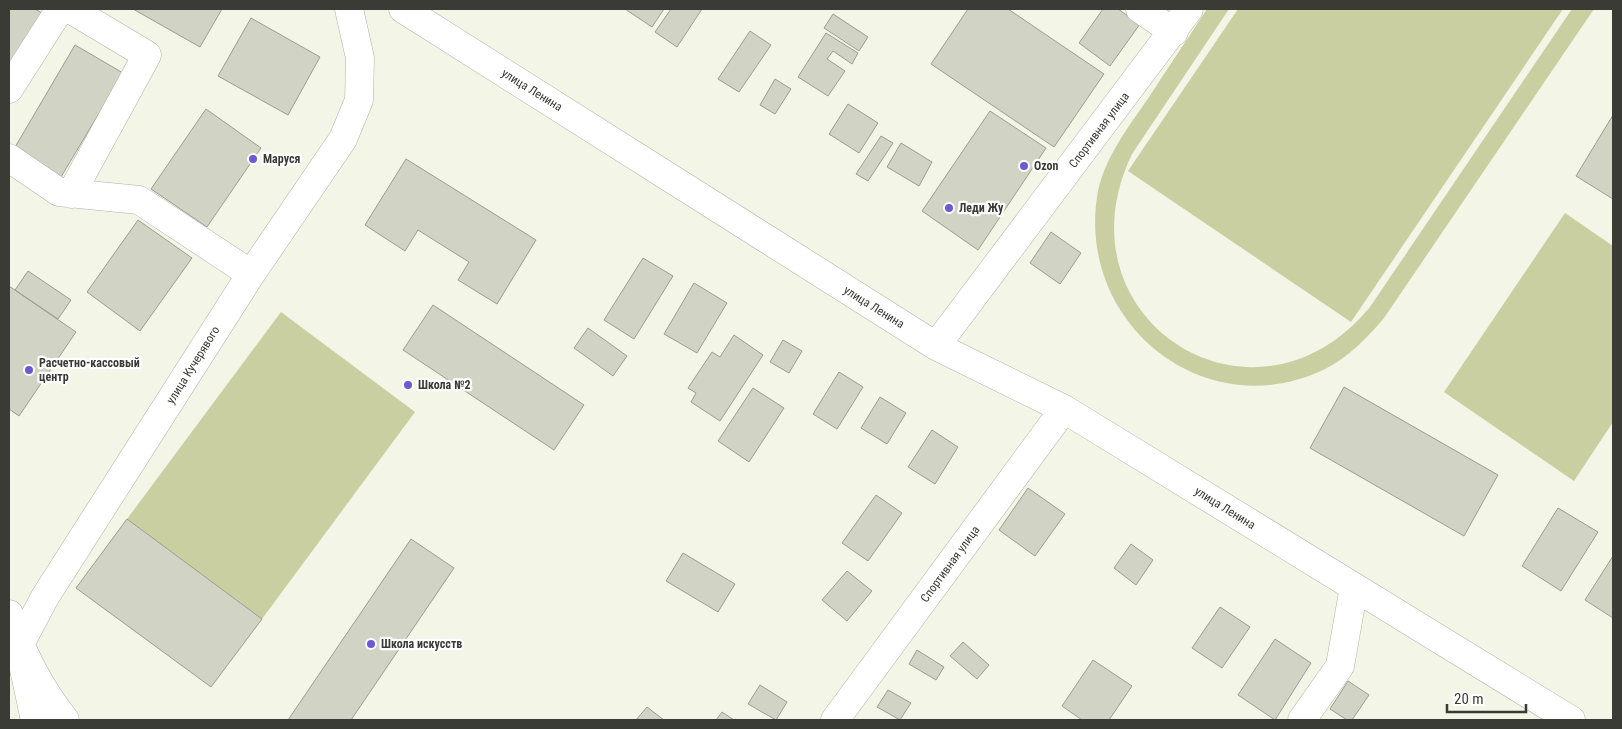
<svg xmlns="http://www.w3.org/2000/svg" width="1622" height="729" font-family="'Roboto Condensed',sans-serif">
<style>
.green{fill:#c9cfa0}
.building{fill:#d1d3c4;stroke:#9b9e8f}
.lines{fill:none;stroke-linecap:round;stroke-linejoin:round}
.minor-casing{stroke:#b0b2a4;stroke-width:29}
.minor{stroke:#fff;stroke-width:28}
.poi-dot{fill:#6c5ad4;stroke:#fff;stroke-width:2}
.labels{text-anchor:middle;stroke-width:4.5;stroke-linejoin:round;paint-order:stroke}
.street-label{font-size:12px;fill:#3a3b35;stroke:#fff}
.poi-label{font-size:12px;font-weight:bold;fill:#3a3b35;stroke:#fff;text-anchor:start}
</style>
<rect width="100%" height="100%" fill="#f3f5e6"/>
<!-- green -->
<path class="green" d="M1207 9H1229L1132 154C1053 318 1254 448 1370 307L1572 9H1594L1384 318C1367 338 1349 357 1325 369 1206 427 1078 325 1097 197 1103 159 1128 128 1149 97 1168 68 1188 38 1207 9Z
M1238 9H1563L1351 322 1128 171Z
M1565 213 1613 246V422L1574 481 1444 392Z
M281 312 415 412 262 619 127 519Z"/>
<!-- building -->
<path class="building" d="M9 9H35L49 17 9 83Z
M133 9H222L200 47Z
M625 9H664L652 27Z
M671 9H702L677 47 655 32Z
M968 9H1008L1104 74 1054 147 931 64Z
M1103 9H1118L1140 24 1110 66 1079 43Z
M833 14 868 37 859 51 824 28Z
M251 18 320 57 288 115 218 76Z
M750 31 771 45 739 92 718 79Z
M826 33 858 53 852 64 833 51 827 59 845 71 828 96 798 77Z
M75 45 123 73 58 182 11 154Z
M775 79 791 89 775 114 760 105Z
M848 104 878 123 859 153 829 134Z
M206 109 261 148 207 227 151 189Z
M990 111 1046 148 978 250 922 211Z
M1613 115V199L1576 176Z
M881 136 893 143 868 181 856 174Z
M901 143 932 162 919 186 887 167Z
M406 159 536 240 497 304 458 280 469 262 418 230 405 251 365 225Z
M138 220 192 258 140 331 87 292Z
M1051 232 1081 253 1060 284 1030 263Z
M643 258 673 276 634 339 604 320Z
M28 271 71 300 58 319 15 290Z
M694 283 727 303 697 353 664 334Z
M9 286 76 332 19 416 9 409Z
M433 305 584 405 554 450 403 350Z
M588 328 627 356 613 376 574 348Z
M734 335 763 355 720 421 691 402 696 393 688 388 712 352 720 357Z
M783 340 802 351 789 373 770 362Z
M839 372 863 387 837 429 813 414Z
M1344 387 1498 475 1464 536 1310 448Z
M753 388 784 408 749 462 718 441Z
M880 397 906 413 887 444 861 428Z
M932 430 958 447 935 484 908 467Z
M1028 488 1065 514 1035 556 999 530Z
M876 495 902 513 868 561 842 543Z
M1558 508 1598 532 1561 591 1522 566Z
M127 519 262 619 211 687 76 588Z
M411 539 454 568 351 720H288Z
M1131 544 1153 560 1136 585 1114 568Z
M683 553 735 584 718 612 666 581Z
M1613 556V618L1585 600Z
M847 571 872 591 847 621 822 600Z
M1220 607 1250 627 1222 668 1192 648Z
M1275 639 1311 663 1275 720 1238 695Z
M963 642 989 665 977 679 950 656Z
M917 650 944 667 936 680 909 664Z
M1093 660 1132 686 1109 720H1082L1062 706Z
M1348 681 1369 695 1352 720H1347L1330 709Z
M760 685 787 702 776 720 748 704Z
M888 690 911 703 900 720 877 707Z
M647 707 664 720H636Z
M722 712 734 720H716Z"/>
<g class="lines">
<defs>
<path id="minor" d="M70 9 147 55 71 194
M403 9 936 346 1064 409 1571 720
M1140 9 1174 32
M9 89 60 9
M9 158 59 192 139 200 251 274
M936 346 1189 9
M9 614C22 654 39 687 65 720
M35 720 19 646 45 597 251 274 343 139 359 100 360 58 349 9
M835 720 1064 409
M1302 720 1340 666 1354 587"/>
</defs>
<!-- minor casing -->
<use href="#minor" class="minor-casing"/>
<!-- minor -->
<use href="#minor" class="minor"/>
</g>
<!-- markers -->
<g class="poi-dot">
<circle cx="253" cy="159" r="5"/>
<circle cx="1024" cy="166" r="5"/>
<circle cx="949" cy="208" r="5"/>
<circle cx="29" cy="370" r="5"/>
<circle cx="408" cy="385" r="5"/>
<circle cx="371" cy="644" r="5"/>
</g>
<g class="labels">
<!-- street labels -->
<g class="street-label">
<text transform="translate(532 90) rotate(32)" y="4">улица Ленина</text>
<text transform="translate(1099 130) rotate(-53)" y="4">Спортивная улица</text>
<text transform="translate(874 307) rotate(32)" y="4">улица Ленина</text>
<text transform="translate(193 365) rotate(-58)" y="4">улица Кучерявого</text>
<text transform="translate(1225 508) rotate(32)" y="4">улица Ленина</text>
<text transform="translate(950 564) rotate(-54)" y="4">Спортивная улица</text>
</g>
<!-- poi labels -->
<g class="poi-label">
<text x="263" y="163">Маруся</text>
<text x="1034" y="170">Ozon</text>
<text x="959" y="212">Леди Жу</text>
<text x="39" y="367">Расчетно-кассовый<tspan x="39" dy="14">центр</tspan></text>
<text x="418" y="389">Школа №2</text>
<text x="381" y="648">Школа искусств</text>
</g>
</g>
<!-- border -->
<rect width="1622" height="729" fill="none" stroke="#3a3b35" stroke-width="20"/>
<!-- scale -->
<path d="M1447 704v8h79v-8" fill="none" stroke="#3a3b35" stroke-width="2.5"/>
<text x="1454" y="704" font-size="15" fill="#3a3b35" stroke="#ffffff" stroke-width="4" paint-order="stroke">20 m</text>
</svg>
